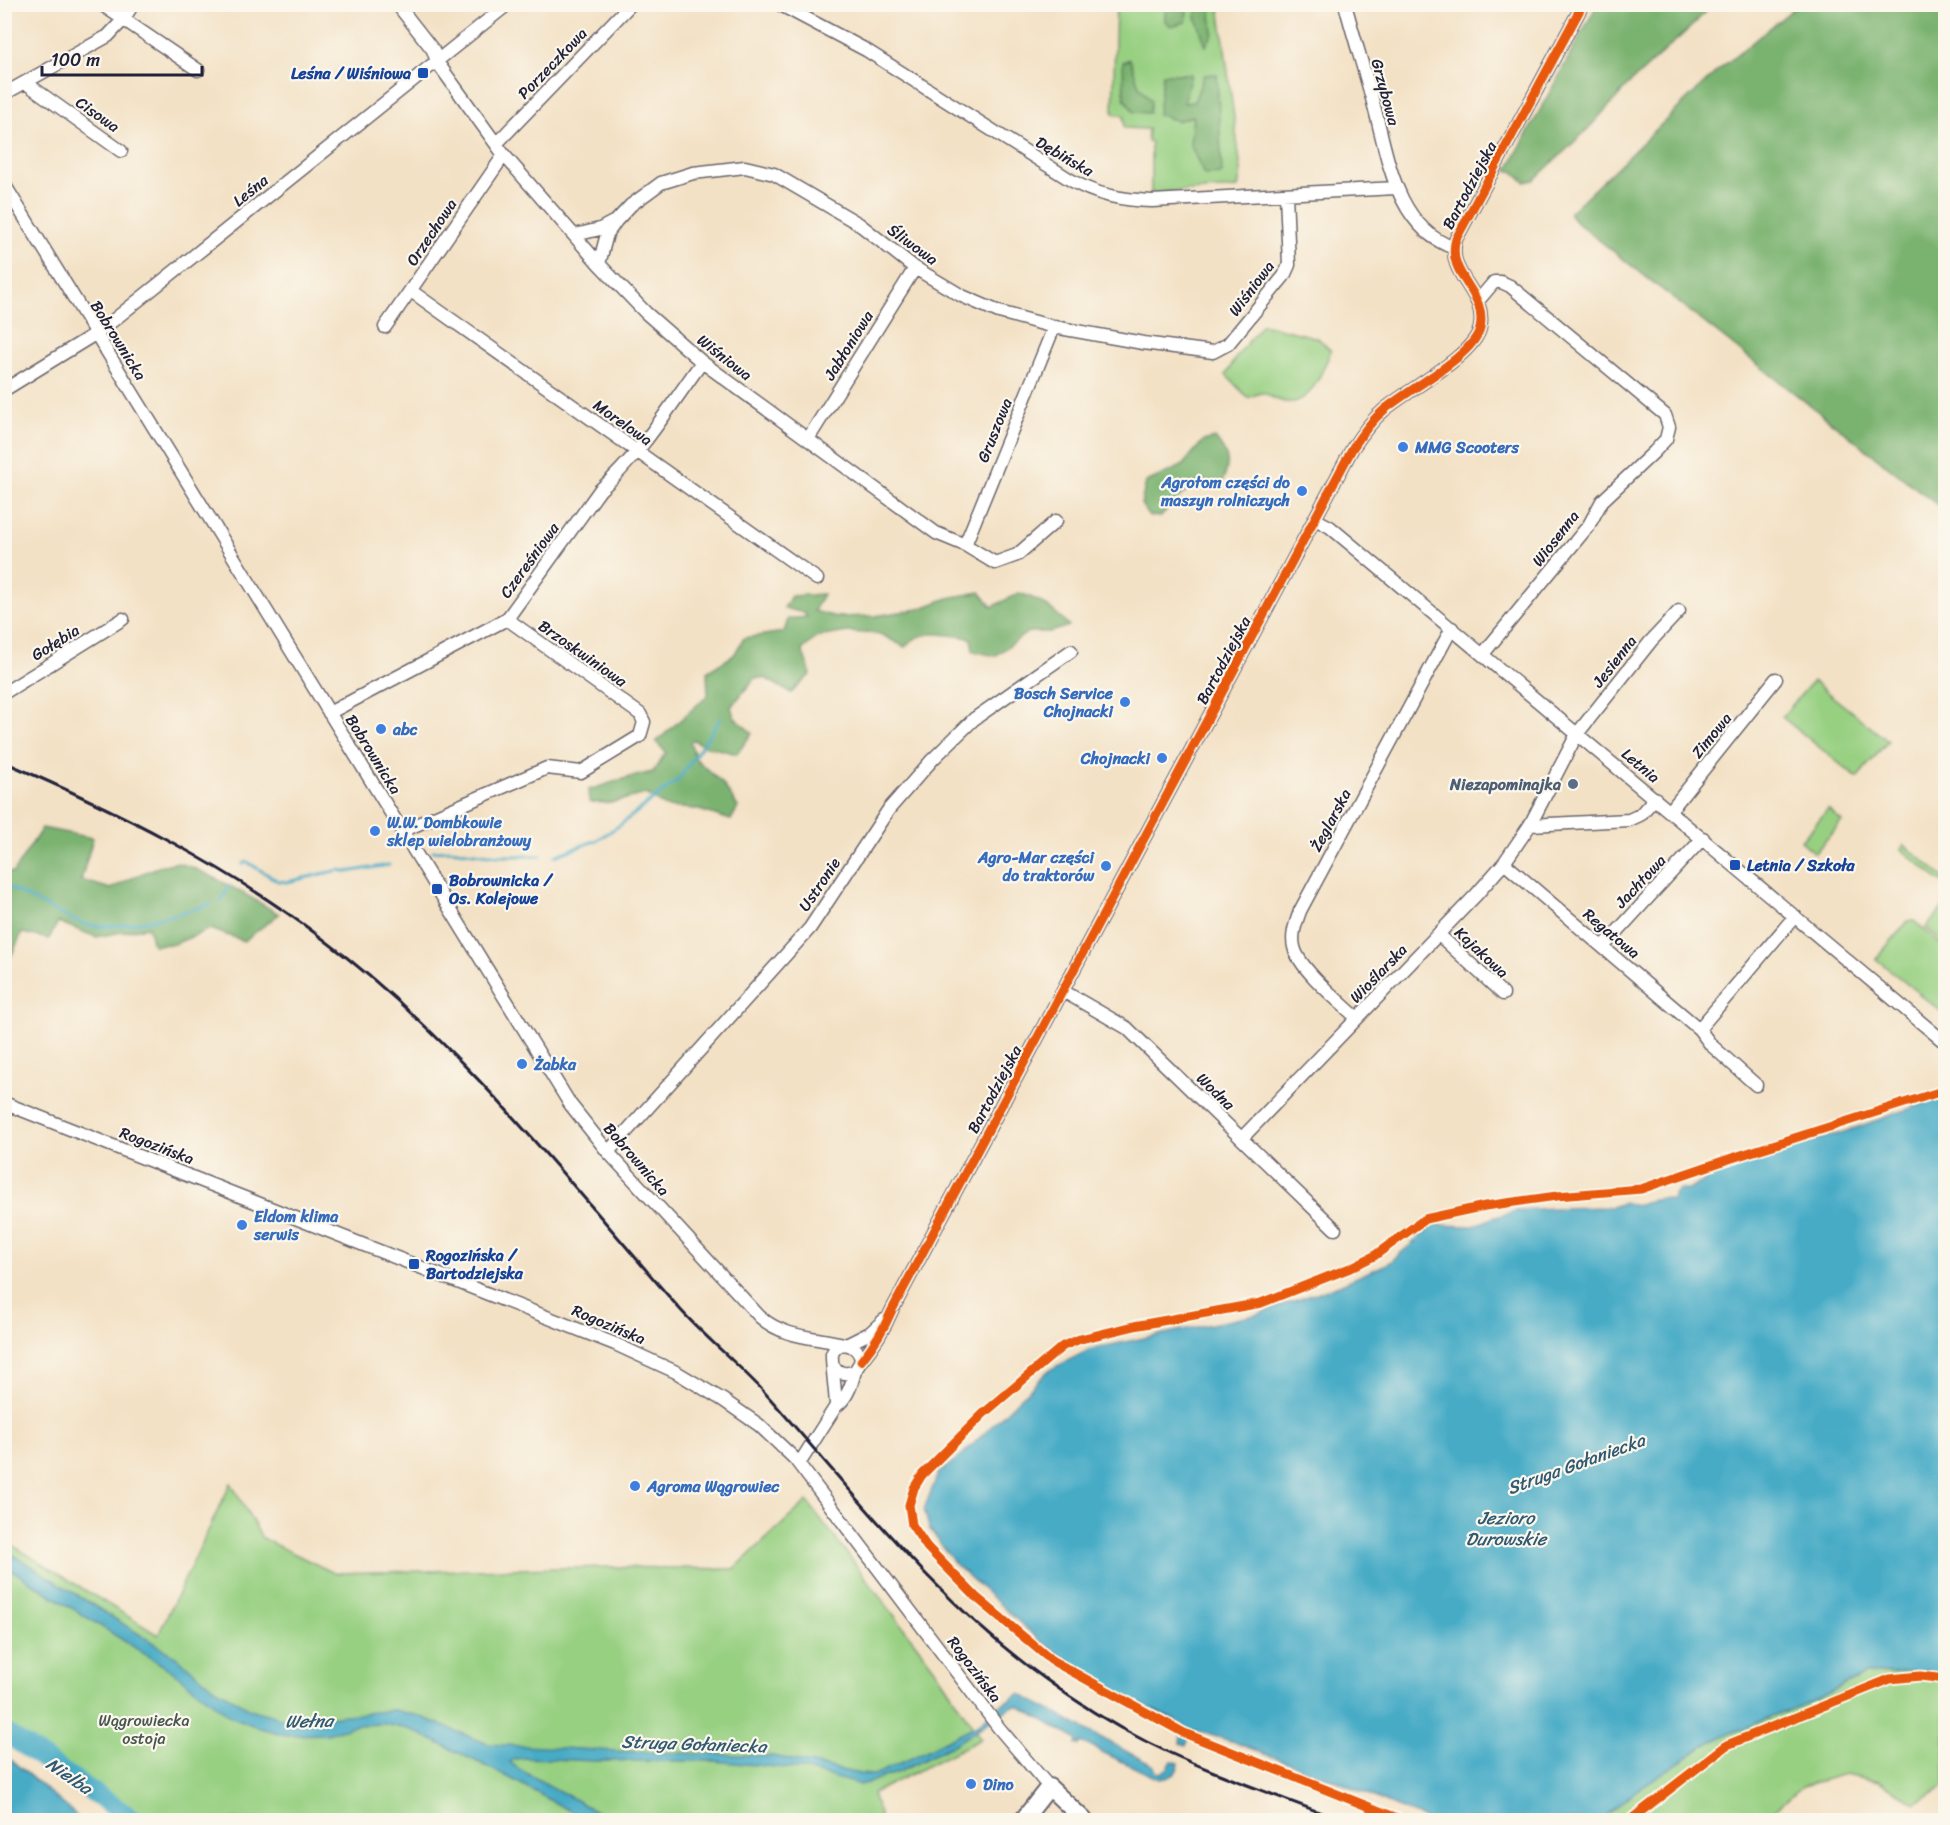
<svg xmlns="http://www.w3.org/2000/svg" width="1950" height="1825" font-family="Sriracha,sans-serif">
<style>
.green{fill:#98d082;stroke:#5d795e;stroke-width:1.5}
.forest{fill:#7ab270;stroke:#4e6a56;stroke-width:1.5}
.water{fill:#46abc6;stroke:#346680;stroke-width:1.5}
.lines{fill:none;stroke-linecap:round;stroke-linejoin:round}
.stream{stroke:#46abc6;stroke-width:3}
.river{stroke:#46abc6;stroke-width:20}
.minor-casing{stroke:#6b656b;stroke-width:15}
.major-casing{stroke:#6b656b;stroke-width:20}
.minor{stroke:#fff;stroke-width:12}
.major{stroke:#fff;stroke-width:16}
.rail{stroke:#22223b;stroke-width:3}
.cycleway-casing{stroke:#fbf7ec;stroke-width:13}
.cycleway{stroke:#e8590c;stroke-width:9}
.transit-dot{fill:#1a4fb4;stroke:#fbf7ec;stroke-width:2}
.shop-dot{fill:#3f7fe0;stroke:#fbf7ec;stroke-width:2}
.service-dot{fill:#5c6f8a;stroke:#fbf7ec;stroke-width:2}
.labels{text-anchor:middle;stroke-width:4.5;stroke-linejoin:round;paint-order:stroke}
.street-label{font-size:16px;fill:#22223b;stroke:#fbf7ec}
.transit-label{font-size:16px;font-weight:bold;fill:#164399;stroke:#fbf7ec;text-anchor:start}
.shop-label{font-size:16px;font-weight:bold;fill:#366cbe;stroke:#fbf7ec;text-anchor:start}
.service-label{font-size:16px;font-weight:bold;fill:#4e5e75;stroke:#fbf7ec;text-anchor:end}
.park-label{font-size:16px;fill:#455650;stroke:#fbf7ec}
.water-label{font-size:18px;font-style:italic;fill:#305973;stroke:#fbf7ec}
</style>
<rect width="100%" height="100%" fill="#fbf7ec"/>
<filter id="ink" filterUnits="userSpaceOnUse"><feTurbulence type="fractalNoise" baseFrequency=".0167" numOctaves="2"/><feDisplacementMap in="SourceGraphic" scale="12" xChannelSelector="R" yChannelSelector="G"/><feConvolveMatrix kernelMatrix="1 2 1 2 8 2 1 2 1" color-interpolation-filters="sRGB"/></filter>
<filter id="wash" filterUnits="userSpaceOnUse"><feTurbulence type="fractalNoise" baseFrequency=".008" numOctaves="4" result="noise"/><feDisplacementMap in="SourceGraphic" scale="24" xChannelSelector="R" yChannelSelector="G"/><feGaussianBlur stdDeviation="1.35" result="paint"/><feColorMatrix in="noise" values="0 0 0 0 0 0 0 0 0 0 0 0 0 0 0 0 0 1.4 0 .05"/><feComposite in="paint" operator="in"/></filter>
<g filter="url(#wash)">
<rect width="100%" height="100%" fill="#f3e1c5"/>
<!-- green -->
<path class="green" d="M1116 5H1219L1241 170 1238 188 1151 193V142L1147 141 1148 129 1124 128V116L1113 114Z
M1262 324 1318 338 1331 351C1321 373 1310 412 1278 400 1260 394 1271 388 1248 398L1226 375 1237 356Z
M1813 681 1888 741 1857 778 1782 717Z
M1828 809 1842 821 1815 853 1801 841Z
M1904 845 1945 878V885L1901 849Z
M1945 905V944L1926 928Z
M1908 921H1914L1945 948 1946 1010 1943 1013 1876 959Z
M231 1483 262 1538 334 1573 613 1567 734 1569 807 1501 935 1669 981 1739 873 1793 881 1820H122L5 1740 4 1540 158 1635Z
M1924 1670 1945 1674V1786L1915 1803 1879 1781 1845 1774 1803 1786 1762 1820H1601L1638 1789 1713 1740 1813 1701 1865 1675Z"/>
<!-- forest -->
<path class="forest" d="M1165 5H1187L1186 22 1171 26 1165 21Z
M1196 5H1210L1213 33 1206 46 1196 17Z
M1597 5H1711L1695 23 1630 83 1587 130 1534 180 1525 182 1513 171H1507Z
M1798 5H1945V511L1577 223 1569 213 1716 72Z
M1130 59 1139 86 1151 101 1149 113 1134 112 1124 98 1123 62Z
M1163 74H1191L1184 103 1194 102 1204 75 1217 74 1222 174 1204 175 1190 144 1193 116 1177 121 1158 114Z
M1215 438C1230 456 1231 465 1220 487L1201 480 1170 505 1161 517 1149 516 1141 504 1146 482 1182 466 1203 441Z
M980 592 992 607 1019 593C1039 599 1055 610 1069 626L1050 632H1028L995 656 973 651 971 638C948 635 922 627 905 647L880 634 848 632 817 637 802 650 811 674 791 693 765 678H755L731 707 734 717 752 733 737 754 702 745 694 740 690 742 696 759 722 783 738 807 731 820 696 809 666 807 646 794 610 803 589 802 588 790 630 777 653 772 666 752 656 742 708 695 707 672 734 655 744 638 784 632 788 619 807 617 804 613 784 608 791 596 823 594 814 611 836 617 875 616 919 609 948 598Z
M42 828 93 838 81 880 111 889C128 880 156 865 175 863 193 862 260 903 279 914L244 941 210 929 174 944 153 945 148 927 96 937 58 922 49 939 22 933 5 969V871L13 873Z"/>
<!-- water -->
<path class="water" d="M1945 1096V1674L1924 1670 1865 1675 1813 1701 1713 1740 1638 1789 1601 1820H1427L1337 1781 1231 1741 1197 1731 1191 1732 1186 1746 1180 1743 1181 1735H1183L1186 1730 1183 1724 1109 1689 1038 1639 955 1564 929 1528 924 1509 938 1474 963 1454 1049 1370 1091 1349 1255 1315 1339 1285 1389 1263 1434 1225 1473 1226 1493 1218 1519 1210 1553 1208 1611 1207 1623 1203 1640 1205 1653 1199 1664 1198 1672 1200 1675 1193 1680 1190H1688L1719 1173 1776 1152 1838 1134Z
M4 1549 179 1659 212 1686 250 1709 277 1717 299 1720 394 1710 419 1716 488 1744 616 1751 773 1756 860 1774 874 1775 914 1757 977 1725 1005 1702 1020 1694 1154 1766 1156 1771 1161 1773 1168 1768 1172 1761 1179 1763C1178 1773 1170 1778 1159 1779L1081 1742 1079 1745 1076 1744 1077 1740 1019 1706H1013L955 1744 899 1772 861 1785 806 1770 714 1761H594L526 1758 514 1759 510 1762 519 1769 612 1820H586L510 1778 412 1730 384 1724 357 1725 327 1734 286 1735 260 1728 230 1716 172 1671 5 1566Z
M4 1754 76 1815 75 1820H5Z"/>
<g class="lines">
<!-- stream -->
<path class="stream" d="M433 851 450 850 499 856H541
M555 856 597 840 620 825 678 780 721 718
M243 864 247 862 278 881 287 882 339 870 347 872 389 865
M4 885C29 897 59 915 84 924 110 933 183 913 211 904
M221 901 229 886"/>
<!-- river -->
<path class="river" d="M4 1732 134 1820"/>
</g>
</g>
<g filter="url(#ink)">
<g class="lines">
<defs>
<path id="minor" d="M101 4 198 70
M397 4 433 50 437 62 504 155 599 264 646 313 702 362 936 533 965 545 995 563 1017 555 1056 521
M779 4 866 50 1069 179C1095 195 1122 200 1152 201L1396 188
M1345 4C1354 38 1365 72 1374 106 1388 158 1396 227 1454 248
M26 83 121 151
M4 94 108 36 123 20 133 4
M496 144 631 4
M4 184 570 1104 608 1152 760 1317C784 1338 814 1337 844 1344
M575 235 600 229 613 222
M599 264 607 234 616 221 631 205 661 183 693 173 745 167 774 174 859 224 915 268 962 296 999 312 1054 327 1143 343 1213 352 1228 344 1284 276 1289 265 1286 194
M411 291 817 579
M1477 302 1494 282H1501L1510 286 1665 415 1669 427 1666 439 1654 452 1602 501 1589 525 1483 654
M385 327 504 155
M4 390 100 331 508 4
M808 439 915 268
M1315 519 1330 527 1942 1040
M965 545 1054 327
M4 693 123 619
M329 713 507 619 600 490C641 454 670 406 702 362
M1670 811 1776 679
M1530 825 1629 820 1640 815 1655 798
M402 831 547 768 581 772 640 736 644 722 640 714 507 619
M1504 863 1699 1029 1711 1045 1756 1085
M1438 934 1503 994
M1603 947 1703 838
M1063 991 1127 1028 1335 1229
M1357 1018C1340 1002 1299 969 1294 947 1291 934 1296 923 1300 911L1452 628
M1699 1029 1795 916
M4 1103 615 1344 676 1372 723 1400 759 1425 795 1459 999 1728 1049 1787
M1242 1138 1476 895 1504 863 1530 825 1577 734 1651 641 1679 611
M608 1152 810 928 889 809 932 760 974 719 1071 651
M848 1344 870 1333 884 1320
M861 1361C874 1345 884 1329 892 1310L1352 449C1361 435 1371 421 1384 410 1407 390 1474 356 1480 328 1488 291 1445 276 1456 239L1583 4
M833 1366C839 1374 846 1375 855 1371L861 1361C860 1345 839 1337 832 1354 831 1359 836 1396 836 1406
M799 1464 836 1406C847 1399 852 1384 855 1371"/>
<path id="major" d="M1023 1820 1049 1787 1084 1820"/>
</defs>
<!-- minor casing -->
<use href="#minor" class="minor-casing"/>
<!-- major casing -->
<use href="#major" class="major-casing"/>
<!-- minor -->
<use href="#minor" class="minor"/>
<!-- major -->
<use href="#major" class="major"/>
<!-- rail -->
<path class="rail" d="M4 762C118 811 224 864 323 939 459 1041 567 1180 678 1307 705 1338 738 1363 765 1393 854 1492 935 1600 1044 1678 1076 1702 1111 1724 1147 1742 1209 1773 1276 1795 1340 1820"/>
<defs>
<path id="cycleway" d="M861 1361C874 1345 884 1329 892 1310L1352 449C1361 435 1371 421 1384 410 1407 390 1474 356 1480 328 1488 291 1445 276 1456 239L1583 4
M1402 1820 1184 1733 1051 1660 976 1597 927 1547 912 1525 909 1505 914 1488 922 1475 983 1414 1063 1346 1080 1339 1134 1326 1261 1303 1350 1268 1374 1256 1425 1219 1485 1206 1557 1196 1641 1189 1732 1158 1939 1092 1946 1088
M1630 1820 1727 1745 1890 1679 1920 1676 1946 1679"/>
</defs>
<!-- cycleway casing -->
<use href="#cycleway" class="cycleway-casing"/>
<!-- cycleway -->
<use href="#cycleway" class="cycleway"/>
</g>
</g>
<!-- markers -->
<g class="transit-dot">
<rect x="417" y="67" width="12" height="12" rx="3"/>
<rect x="1729" y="859" width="12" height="12" rx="3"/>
<rect x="431" y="883" width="12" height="12" rx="3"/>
<rect x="408" y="1258" width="12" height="12" rx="3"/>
</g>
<g class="shop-dot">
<circle cx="1403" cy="447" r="6"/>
<circle cx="1302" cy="491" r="6"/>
<circle cx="1125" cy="702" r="6"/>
<circle cx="381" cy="729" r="6"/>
<circle cx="1162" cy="758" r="6"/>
<circle cx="375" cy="831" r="6"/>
<circle cx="1106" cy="866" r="6"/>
<circle cx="522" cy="1064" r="6"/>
<circle cx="242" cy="1225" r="6"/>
<circle cx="635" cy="1486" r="6"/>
<circle cx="971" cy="1784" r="6"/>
</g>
<circle class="service-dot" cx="1573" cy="784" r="6"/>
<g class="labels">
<!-- street labels -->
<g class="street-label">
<text transform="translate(552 63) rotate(-46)" y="6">Porzeczkowa</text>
<text transform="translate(1386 92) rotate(75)" y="6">Grzybowa</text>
<text transform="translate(98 114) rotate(35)" y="6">Cisowa</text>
<text transform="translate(1065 156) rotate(30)" y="6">Dębińska</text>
<text transform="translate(1469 185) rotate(-62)" y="6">Bartodziejska</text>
<text transform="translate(250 190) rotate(-39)" y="6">Leśna</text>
<text transform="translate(431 232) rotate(-56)" y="6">Orzechowa</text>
<text transform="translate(913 244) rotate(36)" y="6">Śliwowa</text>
<text transform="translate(1251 288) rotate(-53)" y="6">Wiśniowa</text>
<text transform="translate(119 340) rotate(58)" y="6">Bobrownicka</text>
<text transform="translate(848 345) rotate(-58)" y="6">Jabłoniowa</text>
<text transform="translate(725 357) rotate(38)" y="6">Wiśniowa</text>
<text transform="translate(623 422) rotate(35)" y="6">Morelowa</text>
<text transform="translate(994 430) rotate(-68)" y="6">Gruszowa</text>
<text transform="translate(1555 538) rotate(-52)" y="6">Wiosenna</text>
<text transform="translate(529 560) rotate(-54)" y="6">Czereśniowa</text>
<text transform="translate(55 642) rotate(-32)" y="6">Gołębia</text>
<text transform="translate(583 653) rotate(35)" y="6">Brzoskwiniowa</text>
<text transform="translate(1223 660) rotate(-62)" y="6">Bartodziejska</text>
<text transform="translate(1614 661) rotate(-52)" y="6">Jesienna</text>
<text transform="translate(1711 735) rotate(-51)" y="6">Zimowa</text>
<text transform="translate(374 754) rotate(58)" y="6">Bobrownicka</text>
<text transform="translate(1641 765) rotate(40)" y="6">Letnia</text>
<text transform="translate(1330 820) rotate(-62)" y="6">Żeglarska</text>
<text transform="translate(1640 881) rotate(-47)" y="6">Jachtowa</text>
<text transform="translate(819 884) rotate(-56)" y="6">Ustronie</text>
<text transform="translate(1612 933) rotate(40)" y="6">Regatowa</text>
<text transform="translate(1482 952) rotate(43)" y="6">Kajakowa</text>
<text transform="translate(1378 973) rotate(-46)" y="6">Wioślarska</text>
<text transform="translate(994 1089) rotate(-62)" y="6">Bartodziejska</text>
<text transform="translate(1216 1091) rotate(44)" y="6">Wodna</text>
<text transform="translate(157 1145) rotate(21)" y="6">Rogozińska</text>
<text transform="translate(637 1159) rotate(49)" y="6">Bobrownicka</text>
<text transform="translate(609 1324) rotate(23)" y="6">Rogozińska</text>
<text transform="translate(975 1669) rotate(53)" y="6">Rogozińska</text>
</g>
<!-- transit labels -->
<g class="transit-label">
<text x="411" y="79" text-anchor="end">Leśna / Wiśniowa</text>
<text x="1747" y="871">Letnia / Szkoła</text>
<text x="449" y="886">Bobrownicka /<tspan x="449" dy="18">Os. Kolejowe</tspan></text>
<text x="426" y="1261">Rogozińska /<tspan x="426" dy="18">Bartodziejska</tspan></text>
</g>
<!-- shop labels -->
<g class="shop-label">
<text x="1415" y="453">MMG Scooters</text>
<text x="1290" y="488" text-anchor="end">Agrotom części do<tspan x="1290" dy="18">maszyn rolniczych</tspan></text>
<text x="1113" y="699" text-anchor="end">Bosch Service<tspan x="1113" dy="18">Chojnacki</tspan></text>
<text x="393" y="735">abc</text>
<text x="1150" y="764" text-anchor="end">Chojnacki</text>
<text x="387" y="828">W.W. Dombkowie<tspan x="387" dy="18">sklep wielobranżowy</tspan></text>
<text x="1094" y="863" text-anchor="end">Agro-Mar części<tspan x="1094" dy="18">do traktorów</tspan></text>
<text x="534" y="1070">Żabka</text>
<text x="254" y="1222">Eldom klima<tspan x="254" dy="18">serwis</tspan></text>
<text x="647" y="1492">Agroma Wągrowiec</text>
<text x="983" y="1790">Dino</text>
</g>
<!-- service labels -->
<g class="service-label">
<text x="1561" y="790">Niezapominajka</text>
</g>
<!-- park labels -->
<g class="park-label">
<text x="144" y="1726">Wągrowiecka<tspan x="144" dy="18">ostoja</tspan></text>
</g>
<!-- water labels -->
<g class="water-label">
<text transform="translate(1576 1464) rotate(-20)" y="6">Struga Gołaniecka</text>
<text x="1506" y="1524">Jezioro<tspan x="1506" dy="21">Durowskie</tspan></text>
<text transform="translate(309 1721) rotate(-1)" y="6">Wełna</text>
<text transform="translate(694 1744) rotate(2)" y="6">Struga Gołaniecka</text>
<text transform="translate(69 1776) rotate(34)" y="6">Nielba</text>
</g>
</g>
<!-- margin -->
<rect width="1950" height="1825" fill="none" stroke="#fbf7ec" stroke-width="24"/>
<!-- scale -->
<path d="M42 66v9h160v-9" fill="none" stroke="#22223b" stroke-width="3"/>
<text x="51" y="66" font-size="18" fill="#22223b" stroke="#fbf7ec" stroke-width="4.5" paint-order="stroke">100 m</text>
</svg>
